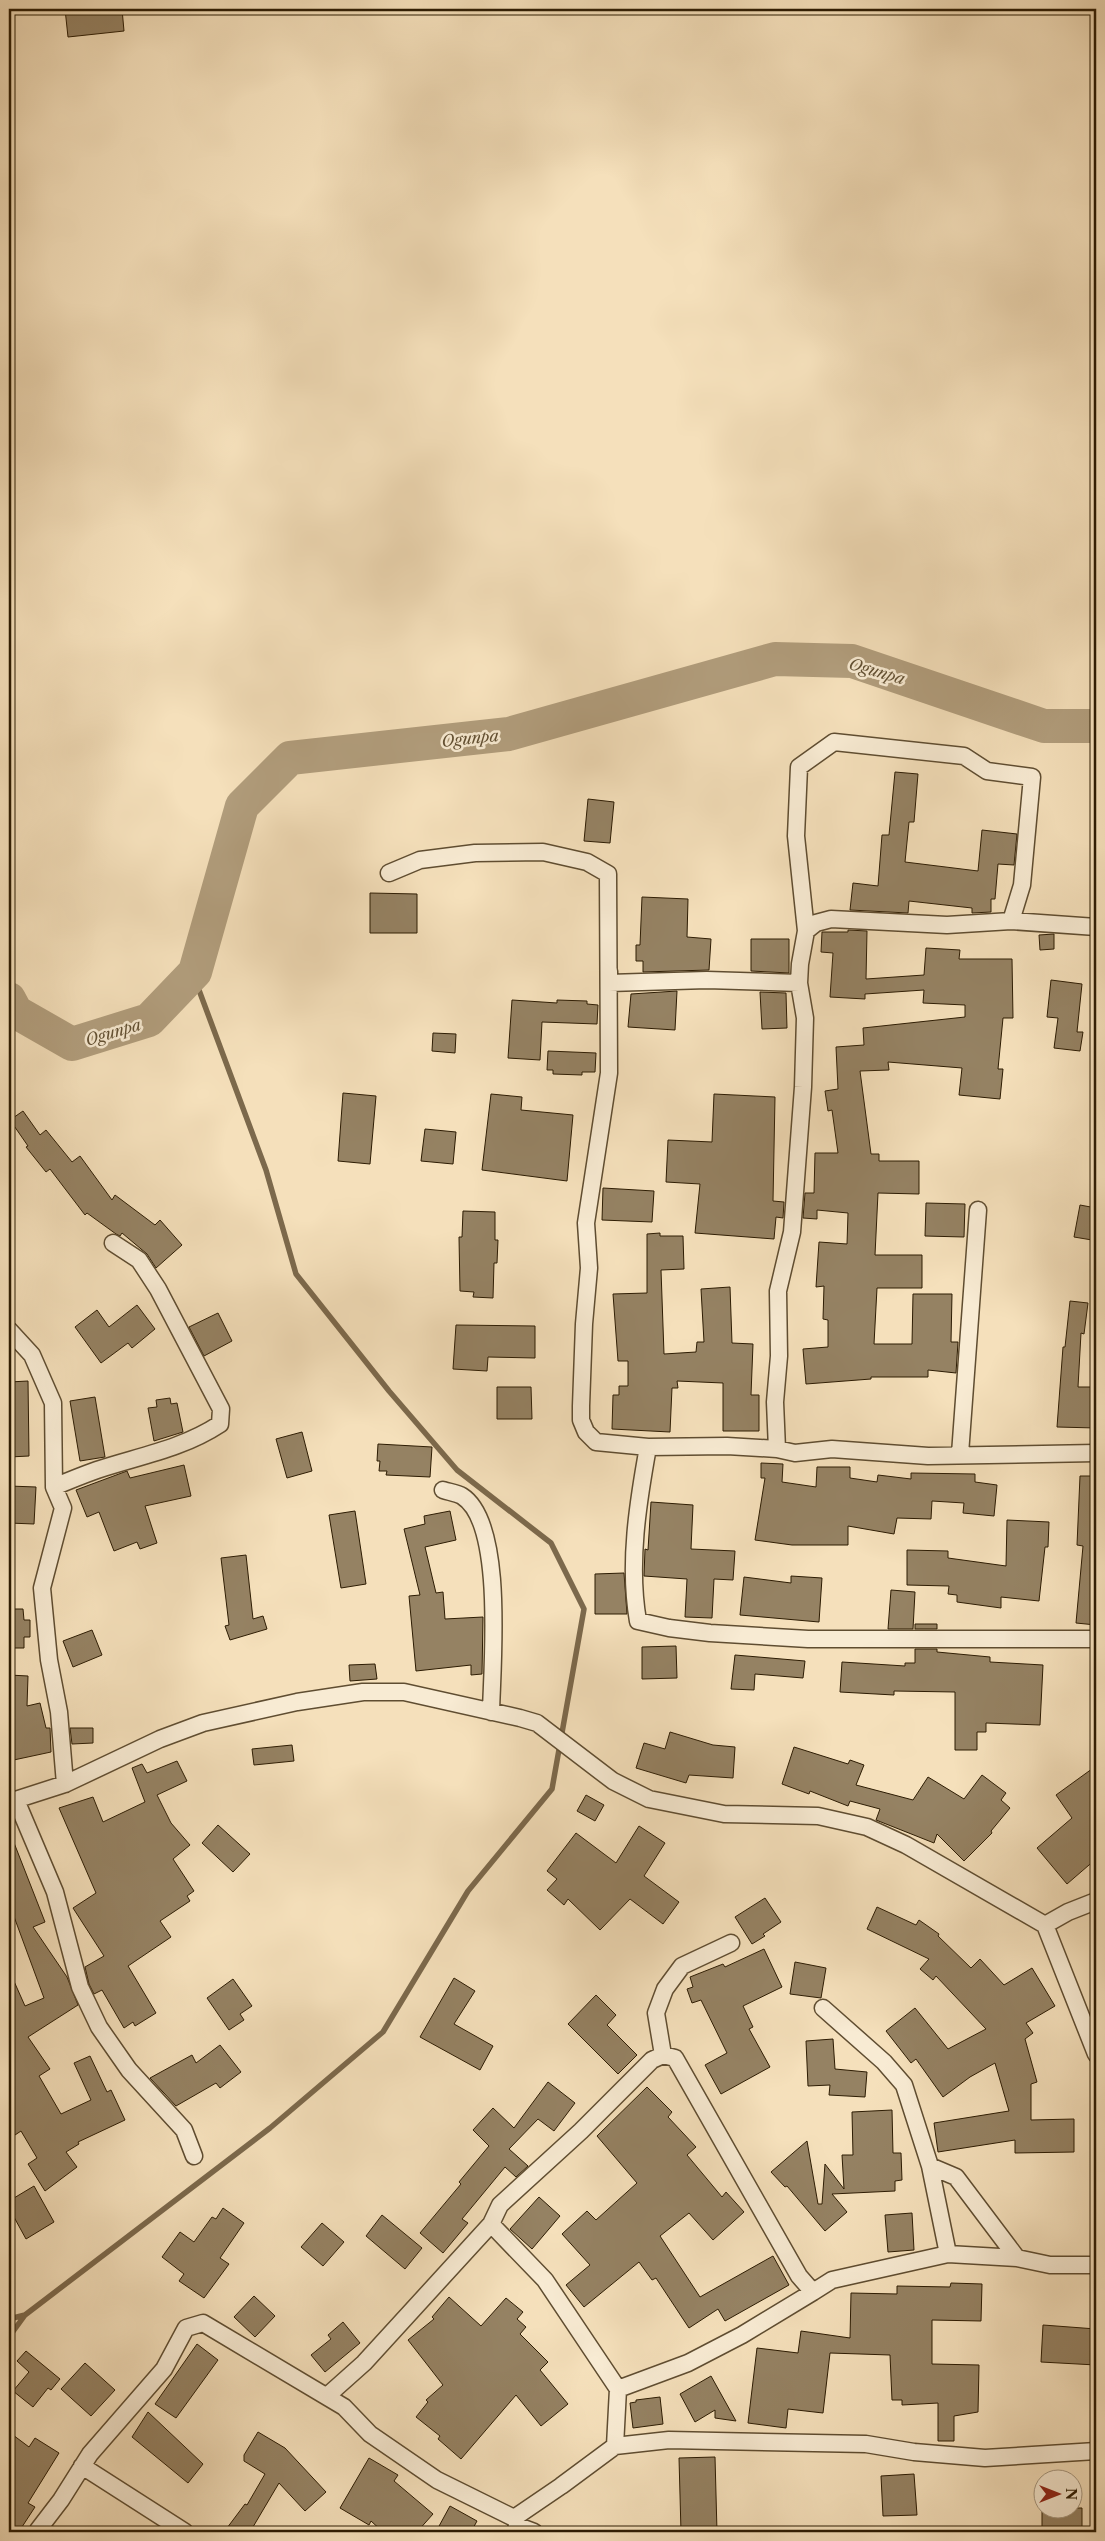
<svg xmlns="http://www.w3.org/2000/svg" width="1105" height="2541" font-family="'Libre Caslon Text',serif">
<style>
.lines{fill:none;stroke-linecap:round;stroke-linejoin:round}
.stream{stroke:#7c694c;stroke-width:5.5}
.river{stroke:#b19d7c;stroke-width:34}
.building{fill:#958263;stroke:#2d1c03}
.minor-casing{stroke:#5f4d31;stroke-width:19}
.minor{stroke:#f8ebd3;stroke-width:16}
.labels{text-anchor:middle;stroke-width:5;stroke-linejoin:round;paint-order:stroke}
.water-label{font-size:16px;font-style:italic;fill:#625033;stroke:#f8ebd3}
</style>
<rect width="100%" height="100%" fill="#f5e0bb"/>
<filter id="stains"><feTurbulence type="fractalNoise" baseFrequency=".004" numOctaves="4"/><feColorMatrix values="0 0 0 0 .2 0 0 0 0 .09 0 0 0 0 .02 0 0 0 .5 -.17"/></filter>
<radialGradient id="worn" r=".72"><stop offset=".6" stop-color="#630" stop-opacity="0"/><stop offset="1" stop-color="#630" stop-opacity=".3"/></radialGradient>
<g class="lines">
<!-- stream -->
<path class="stream" d="M9 2319 25 2315
M9 2337 25 2315 270 2128 383 2032 468 1891 552 1789 584 1609 551 1543 457 1470 389 1391 296 1274 266 1170 193 974"/>
<!-- river -->
<path class="river" d="M9 999 16 1012 72 1044 149 1020 195 972 242 806 290 758 509 734 775 659 852 661 1044 726H1096"/>
</g>
<!-- building -->
<path class="building" d="M65 9H122L124 31 68 37Z
M895 772 918 774 914 822H909L905 862 978 871 982 830 1017 834 1014 865 998 864 995 899H991V912L972 913V908L909 901 908 913 850 910 853 883 878 886 882 835H889Z
M588 799 614 802 610 843 584 841Z
M370 893 417 894V933H370Z
M642 897 688 899 687 937 711 939 709 970 643 972V961H636V945H640Z
M848 930 867 931 866 979 924 975 926 948 960 950 959 959H1012L1013 1018H1003L998 1069H1003L1000 1099 959 1095 962 1068 888 1062 889 1070 860 1071 871 1154H879V1161H919V1194L878 1193 875 1255H922V1288H877L874 1344H912L913 1294H952L951 1342H958L956 1373 928 1370V1377H871V1379L806 1384 803 1349 828 1347V1320L823 1319 824 1286 816 1287 819 1242 847 1244 848 1213 817 1210V1219L803 1218 805 1193H814L815 1153H838L832 1110 828 1111 825 1091 838 1089 836 1047 864 1045 863 1028 965 1017V1005L923 1003 924 990 865 994V999L830 997 833 953 821 952 822 932H848Z
M1054 934V949L1040 950 1039 935Z
M751 939H789V973L751 971Z
M1051 980 1082 984 1077 1032H1083L1080 1051 1054 1048 1058 1018 1047 1017Z
M677 991 675 1030 628 1027 631 994Z
M760 992 786 993 787 1028 762 1029Z
M512 1000 557 1003V1000L587 1001V1004L598 1005 597 1024 542 1022 540 1060 508 1058Z
M433 1033 456 1034 455 1053 432 1051Z
M548 1051 596 1053 595 1072H582V1075L553 1074V1070H547Z
M343 1093 376 1096 370 1164 338 1161Z
M491 1094 522 1097 521 1110 573 1115 567 1181 482 1170Z
M714 1094 775 1097 773 1201 784 1202 783 1218 776 1217 774 1239 695 1233 700 1184 666 1182 668 1140 712 1142Z
M23 1111 40 1135 46 1130 72 1162 80 1156 112 1200 115 1195 155 1225 160 1220 182 1245 156 1268 147 1254 122 1233 120 1236 116 1234 87 1213 85 1215 50 1169 46 1172 26 1147 28 1146 10 1120Z
M425 1129 456 1132 453 1164 421 1161Z
M603 1188 654 1191 652 1222 602 1220Z
M926 1203 965 1204 964 1237 925 1236Z
M1080 1205 1096 1208 1092 1240 1074 1237Z
M463 1211 495 1212V1240H498L497 1263H494L493 1298 473 1297 474 1292 460 1291 459 1237H462Z
M660 1233V1236H683L684 1269 661 1270 664 1354 696 1352 697 1342H704L701 1289 730 1287 732 1343 753 1344 751 1395H759V1431H723V1383L677 1381 678 1388H672L670 1432 612 1429 613 1395H619V1386H628V1361H618L613 1294 647 1293V1234Z
M1070 1301 1088 1303 1084 1334 1081 1333 1078 1387H1091V1396H1096V1428L1057 1427 1063 1347H1065Z
M137 1305 155 1329 132 1348 128 1343 101 1363 75 1327 97 1310 109 1327Z
M218 1313 232 1341 204 1356 189 1327Z
M456 1325 535 1326V1358L488 1357 487 1371 453 1369Z
M28 1381 29 1456 9 1457V1382Z
M497 1387H531L532 1419H497Z
M95 1397 105 1457 80 1461 70 1401Z
M170 1398 171 1404 177 1403 183 1432 154 1441 148 1408 157 1407 156 1400Z
M302 1432 312 1471 287 1478 276 1439Z
M378 1444 432 1447 430 1477 386 1475 387 1471H379L380 1461H377Z
M761 1463 783 1464 782 1482 816 1487 817 1467H850V1478L877 1482 878 1475 911 1479V1473L975 1474V1482L997 1485 994 1516 963 1513 964 1503 932 1501 931 1519 897 1518 894 1534 848 1526V1545H792L755 1540 765 1478H761Z
M184 1465 191 1496 145 1506 157 1543 140 1549 137 1542 114 1551 99 1512 87 1517 76 1490 127 1471 130 1478Z
M1080 1476H1096V1625L1076 1623 1083 1546 1077 1545Z
M9 1486 36 1487 34 1524 9 1523Z
M651 1502 693 1505 691 1549 735 1551 733 1580 714 1579 712 1618 685 1617 687 1579 644 1576 645 1549 648 1550Z
M355 1511 366 1584 341 1588 329 1515Z
M450 1511 456 1540 425 1547 436 1593 443 1592 445 1619 483 1617 482 1674 471 1675V1665L416 1671 409 1596 420 1595 404 1529 425 1524 424 1516Z
M1007 1520 1049 1522 1048 1547H1045L1039 1601 1001 1597V1608L957 1602V1595L948 1594 949 1586 907 1585V1550L948 1551V1558L1006 1566Z
M246 1555 253 1619 263 1616 267 1629 230 1640 225 1626 229 1625 221 1558Z
M624 1573 627 1614H595V1574Z
M791 1576 822 1578 819 1622 740 1615 744 1577 791 1583Z
M891 1590 915 1592 913 1629H888Z
M9 1609H23L24 1620H30V1637H24V1648H9Z
M915 1624H937V1629H915Z
M92 1630 102 1655 73 1667 63 1641Z
M676 1646 677 1678 642 1679V1647Z
M915 1649H937V1652L990 1657V1662L1043 1665 1040 1725 986 1723V1732H977V1750H955V1692L894 1691V1695L840 1692 842 1662 905 1666V1663H915Z
M735 1655 805 1661 803 1678 755 1674 754 1690 731 1689Z
M375 1664 377 1679 350 1681 349 1665Z
M9 1675 28 1676 27 1706 40 1703 46 1728H50L51 1752 9 1761Z
M70 1728H93V1743L72 1744Z
M670 1732 713 1745 735 1747 733 1778 689 1775 686 1783 636 1768 644 1743 665 1749Z
M292 1745 294 1761 254 1765 252 1749Z
M794 1747 848 1764 850 1760 864 1765 856 1785 913 1800 928 1777 964 1799 982 1775 1006 1793 1001 1800 1010 1808 991 1831 992 1833 964 1861 937 1834 934 1843 876 1820 880 1809 850 1801 848 1806 810 1791 809 1794 782 1784Z
M177 1761 187 1781 157 1795 171 1823 190 1845 173 1859 194 1891 187 1896 190 1901 160 1921 171 1937 128 1966 156 2013 135 2026 133 2022 124 2028 102 1990 94 1994 89 1984 85 1967 104 1956 73 1908 96 1893 59 1808 93 1797 103 1822 145 1802 132 1768 142 1764 147 1773Z
M1096 1766V1859L1067 1884 1037 1848 1072 1818 1056 1795Z
M586 1795 604 1805 595 1821 577 1811Z
M218 1825 250 1854 233 1872 202 1843Z
M639 1826 665 1843 644 1876 679 1902 663 1924 630 1899 600 1930 568 1899 564 1905 547 1890 557 1879 547 1871 576 1833 616 1863Z
M9 1830 45 1922 33 1927 67 1977 78 2005 28 2037 50 2069 39 2076 61 2114 91 2100 74 2063 90 2056 107 2092 111 2090 125 2120 78 2142 79 2144 66 2152 77 2167 45 2191 28 2164 37 2158 21 2131 9 2139V1970L25 2006 44 1998 9 1903Z
M765 1898 781 1922 763 1934 765 1936 752 1944 735 1917Z
M877 1907 916 1925 919 1920 939 1934 938 1936 971 1968 980 1959 1004 1985 1032 1968 1055 2006 1026 2023 1033 2033 1025 2039 1037 2082 1031 2084V2120L1074 2119V2152L1015 2153V2140L938 2152 934 2123 1009 2111 995 2063 970 2077 943 2097 916 2059 911 2063 886 2031 915 2008 948 2049 986 2029 936 1976 933 1980 920 1969 929 1959 867 1929Z
M764 1949 782 1987 743 2006 753 2027 749 2029 770 2067 721 2094 705 2065 727 2053 701 2000 692 2003 687 1989 693 1987 690 1977 723 1964 725 1967Z
M795 1962 826 1968 821 1998 790 1994Z
M454 1978 475 1991 454 2024 493 2046 480 2070 420 2037Z
M233 1979 252 2006 240 2014 244 2020 229 2030 207 1998Z
M596 1995 616 2015 607 2025 637 2055 618 2074 568 2024Z
M833 2039 835 2069 867 2072 865 2097 829 2095 830 2085 808 2086 806 2041Z
M220 2045 241 2072 220 2088 216 2083 176 2106 150 2078 192 2055 196 2063Z
M548 2082 575 2103 554 2131 538 2119 509 2149 528 2166 516 2177 505 2167 462 2219 468 2223 443 2253 420 2233 461 2184 459 2182 489 2146 473 2130 493 2108 514 2128Z
M647 2087 672 2112 668 2117 696 2147 687 2155 722 2197 726 2192 744 2212 713 2240 689 2213 660 2236 700 2297 773 2256 789 2285 725 2321 718 2309 689 2328 656 2278 652 2280 639 2262 584 2307 566 2285 590 2265 562 2234 587 2211 596 2220 637 2183 597 2136Z
M892 2110 893 2153H901L902 2180 895 2181V2191L832 2194 847 2212 825 2231 787 2186 785 2187 771 2172 807 2141 818 2204H822L825 2164 844 2189 842 2155H853L852 2112Z
M34 2186 54 2222 26 2239 9 2208V2201Z
M539 2197 560 2216 532 2249 510 2229Z
M223 2208 244 2223 220 2258 229 2264 204 2298 179 2281 184 2274 162 2257 180 2232 194 2242 212 2217 216 2219Z
M912 2213 914 2250 888 2252 885 2215Z
M382 2215 422 2248 405 2269 366 2236Z
M322 2223 344 2242 323 2266 301 2247Z
M951 2283 982 2284 981 2321 932 2320V2364L979 2365 978 2412 954 2416V2441H938V2403L902 2405V2400H892L890 2355 830 2353 823 2413 788 2409 786 2428 748 2423 757 2348 798 2353 801 2331 850 2338 851 2293 897 2294V2286L950 2287Z
M254 2296 275 2316 255 2337 234 2317Z
M449 2297 481 2326 506 2298 523 2312 517 2319 526 2327 520 2334 548 2362 540 2370 568 2404 541 2426 516 2395 461 2459 438 2439 440 2436 416 2417 428 2402 426 2400 443 2385 408 2340 434 2319 432 2317Z
M343 2322 360 2343 325 2372 311 2355 331 2339 328 2335Z
M1043 2325 1096 2329V2365L1041 2362Z
M197 2344 218 2360 176 2418 155 2404Z
M26 2351 60 2379 51 2390 48 2388 33 2407 13 2391 29 2372 17 2361Z
M85 2363 115 2390 91 2416 61 2389Z
M711 2376 736 2421 715 2418V2410L695 2422 680 2394Z
M660 2397 663 2424 633 2428 630 2403 636 2402V2400Z
M148 2412 203 2464 188 2483 132 2437Z
M9 2432 29 2447 35 2438 59 2453 28 2503 35 2507 20 2530 9 2522Z
M258 2432 285 2448 326 2492 305 2511 279 2483 250 2532H224L245 2504 247 2505 265 2474 244 2461V2455Z
M715 2457 717 2532H681L679 2458Z
M369 2458 398 2475 394 2481 433 2514 417 2532H383L371 2521 369 2525 340 2508Z
M914 2474 917 2515 883 2516 881 2476Z
M450 2506 477 2521 471 2532H446L438 2528Z
M1042 2508H1082V2532H1042Z"/>
<g class="lines">
<defs>
<path id="minor" d="M389 873 420 860 475 853 543 852 587 862 608 874 609 1073 586 1223 589 1268 584 1324 581 1406V1420L586 1432 596 1442 648 1447 727 1446 777 1449 795 1453 832 1449 928 1456 1096 1453
M806 931 816 923 831 919 947 925 1011 921 1096 927
M609 971V983L707 980 799 983
M9 1330 32 1355 53 1403 54 1487 63 1508 42 1588 49 1660 59 1712 65 1784
M648 1447C638 1502 628 1564 638 1621L669 1628 710 1633 808 1639H1096
M777 1449 775 1402 779 1356 778 1291 792 1232 803 1087 805 1018 799 983 800 964 806 931 796 836 799 767 834 742 964 756 987 771 1032 777 1022 885 1011 921
M960 1454 978 1210
M54 1487C68 1481 83 1475 97 1470 139 1456 182 1449 220 1424L221 1409 158 1289 139 1260 113 1243
M443 1490C449 1492 457 1493 462 1496 505 1523 492 1665 491 1712
M16 1800 55 1892 80 1987 99 2027 129 2070 184 2130 194 2156
M9 1802 65 1784 160 1739 203 1723 297 1702 363 1692H404L520 1718 537 1723 613 1781 649 1799 724 1814 818 1816 867 1827 906 1845 1045 1925 1096 2054
M1045 1925 1068 1912 1096 1901
M823 2008 884 2062 904 2085 930 2166
M663 2055 656 2013 665 1989 682 1966 731 1943
M948 2254 930 2166 956 2177 1017 2258
M618 2389 545 2280 491 2224 500 2205 581 2131 652 2060 663 2055 675 2058 799 2276 813 2292 832 2280 948 2254 1017 2258 1050 2265H1096
M327 2396 364 2363 491 2224
M615 2446 618 2389 688 2363 742 2335 813 2292
M82 2466 185 2532
M514 2518 561 2486 615 2446 669 2440 866 2444 914 2452 985 2458 1096 2451
M38 2530 61 2500 90 2454 164 2369 186 2328 203 2323 344 2407 370 2434 437 2480 514 2518 518 2526 534 2532"/>
</defs>
<!-- minor casing -->
<use href="#minor" class="minor-casing"/>
<!-- minor -->
<use href="#minor" class="minor"/>
</g>
<g class="labels">
<!-- water labels -->
<g class="water-label">
<text transform="translate(877 671) rotate(16)" y="6">Ogunpa</text>
<text transform="translate(470 738) rotate(-6)" y="6">Ogunpa</text>
<text transform="translate(113 1032) rotate(-17)" y="6">Ogunpa</text>
</g>
</g>
<!-- margin -->
<rect width="1105" height="2541" fill="none" stroke="#f5e0bb" stroke-width="30"/>
<rect x="10" y="10" width="1085" height="2521" fill="none" stroke="#2d1c03" stroke-width="2.5"/>
<rect x="15" y="15" width="1075" height="2511" fill="none" stroke="#2d1c03"/>
<!-- north arrow -->
<g transform="translate(1058 2494) rotate(90)"><circle r="24" fill="#f8ebd3" stroke="#a79880"/>
<path d="M0-4L9 19L0 12L-9 19Z" fill="#8f2418"/>
<text y="-8" font-size="14" font-weight="bold" text-anchor="middle" fill="#2d1c03">N</text>
</g>
<rect width="100%" height="100%" filter="url(#stains)"/>
<rect width="100%" height="100%" fill="url(#worn)"/>
</svg>
